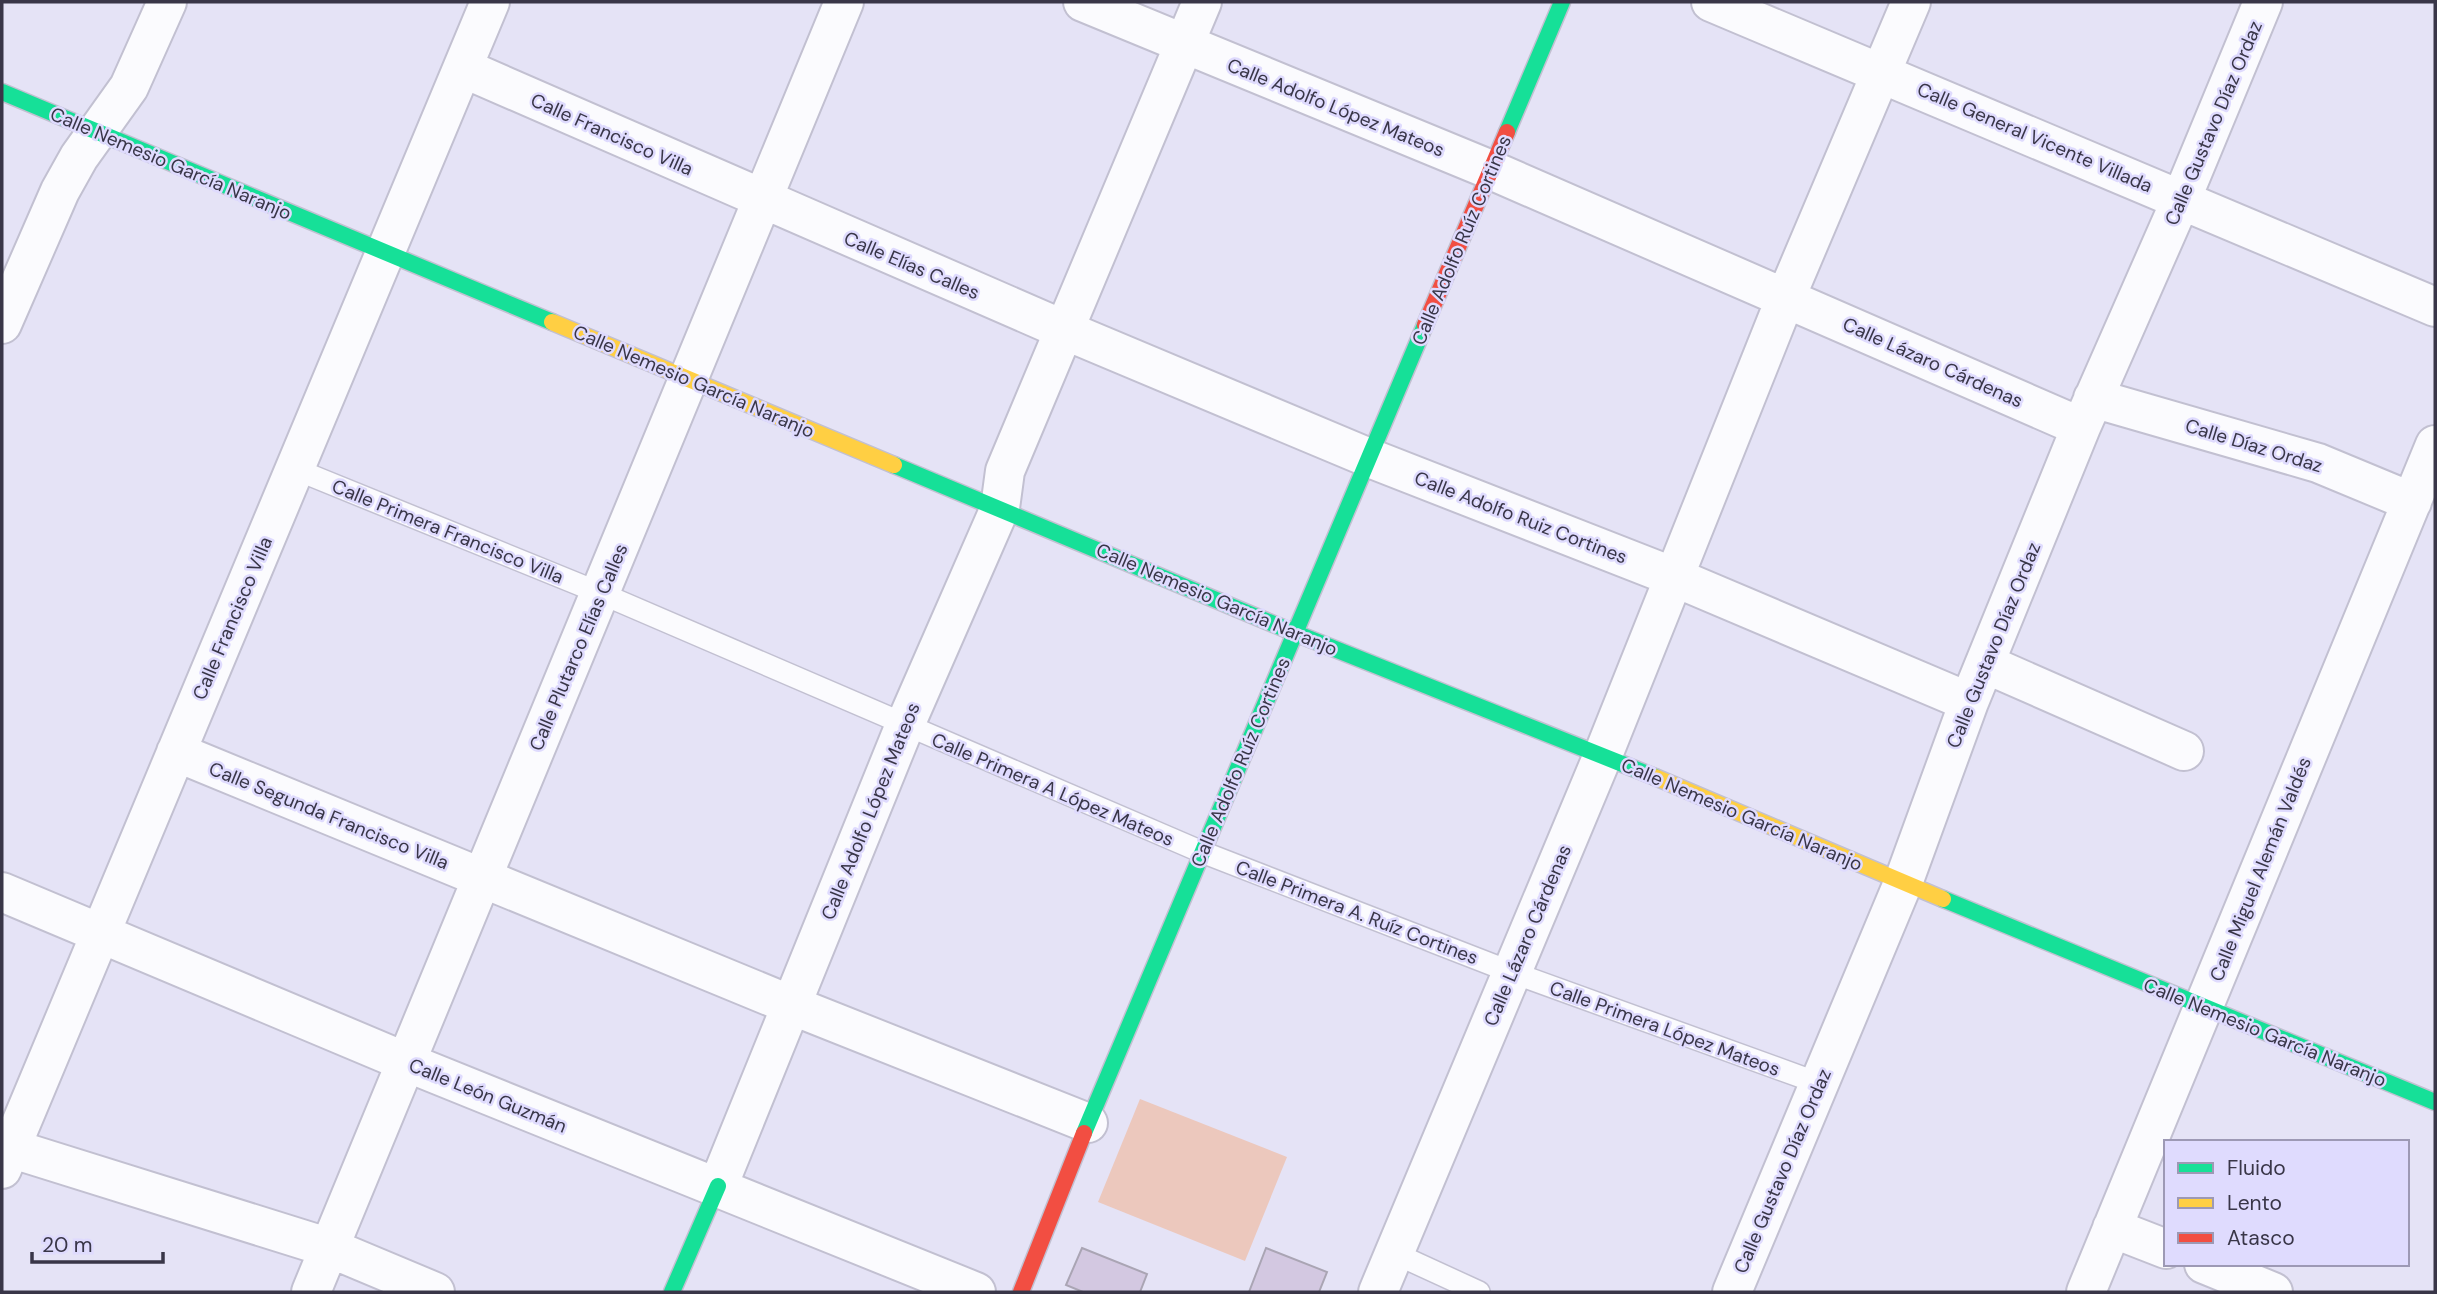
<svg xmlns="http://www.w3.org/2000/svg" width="2437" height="1294" font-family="'DM Sans',sans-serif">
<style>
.green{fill:#ecc8bd}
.building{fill:#d3c8e1;stroke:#aaa5b4;stroke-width:2}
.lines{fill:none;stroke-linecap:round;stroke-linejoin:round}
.lane-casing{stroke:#c2c0d1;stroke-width:24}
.street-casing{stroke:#c2c0d1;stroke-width:42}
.fast-casing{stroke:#c2c0d1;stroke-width:19}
.slow-casing{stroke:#c2c0d1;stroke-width:19}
.jam-casing{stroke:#c2c0d1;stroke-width:19}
.lane{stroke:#fbfbfe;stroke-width:21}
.street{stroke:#fbfbfe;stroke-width:38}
.fast{stroke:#16e098;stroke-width:16}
.slow{stroke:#ffcf43;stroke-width:16}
.jam{stroke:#f24e42;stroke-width:16}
.labels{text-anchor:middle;stroke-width:5;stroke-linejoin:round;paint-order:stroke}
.street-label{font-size:19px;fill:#393648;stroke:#dfdbfe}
</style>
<rect width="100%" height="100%" fill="#e5e3f6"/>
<!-- green -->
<path class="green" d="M1140 1099 1287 1157 1245 1261 1098 1202Z"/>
<!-- building -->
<path class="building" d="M1082 1248 1147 1274 1140 1292H1083L1066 1285Z
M1266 1248 1327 1272 1319 1292H1249Z"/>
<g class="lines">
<defs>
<path id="lane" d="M295 469 600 593 1202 852 1511 972 1818 1083
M1394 1253 1479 1292"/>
<path id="street" d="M1083 2 1491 170 2081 427
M1711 2 2435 307
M463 68 1062 329 1367 457 1674 577 1969 702
M2 324 60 191 79 157 129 87 167 2
M2093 398 2318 463 2412 502
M1986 664 2184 751
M176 752 791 1005 1088 1123
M2 892 406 1062 976 1292
M10 1148 330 1248 435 1292
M2 1169 490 2
M718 1186 905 725 1000 508 1005 471 1202 2
M2112 1228 2166 1249
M2204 1264 2273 1292
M311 1292 844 2
M1378 1292 1603 755 1786 297 1911 2
M1732 1292 1903 883 1969 702 2081 427 2181 200 2263 2
M2086 1292 2435 445"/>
<path id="fast" d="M2 92 552 322
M1507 132 1562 2
M894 465 1295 633 1655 777
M1943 899 2435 1102
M1084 1133 1425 325
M672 1292 718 1186"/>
<path id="slow" d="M552 322 894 465
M1655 777 1943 899"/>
<path id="jam" d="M1425 325 1507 132
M1021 1292 1084 1133"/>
</defs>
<!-- lane casing -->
<use href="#lane" class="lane-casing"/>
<!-- street casing -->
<use href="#street" class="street-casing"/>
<!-- fast casing -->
<use href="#fast" class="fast-casing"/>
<!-- slow casing -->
<use href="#slow" class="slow-casing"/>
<!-- jam casing -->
<use href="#jam" class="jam-casing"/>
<!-- lane -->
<use href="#lane" class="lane"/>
<!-- street -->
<use href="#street" class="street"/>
<!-- fast -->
<use href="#fast" class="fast"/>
<!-- slow -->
<use href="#slow" class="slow"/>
<!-- jam -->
<use href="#jam" class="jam"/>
</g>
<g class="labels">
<!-- street labels -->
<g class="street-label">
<text transform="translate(1336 107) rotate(22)" y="7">Calle Adolfo López Mateos</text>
<text transform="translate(2213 123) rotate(-67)" y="7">Calle Gustavo Díaz Ordaz</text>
<text transform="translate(612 134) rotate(24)" y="7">Calle Francisco Villa</text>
<text transform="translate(2035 137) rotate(23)" y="7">Calle General Vicente Villada</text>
<text transform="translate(171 163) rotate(23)" y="7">Calle Nemesio García Naranjo</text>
<text transform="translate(1461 240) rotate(-67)" y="7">Calle Adolfo Ruíz Cortines</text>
<text transform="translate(912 265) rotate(23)" y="7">Calle Elías Calles</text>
<text transform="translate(1933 362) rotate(24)" y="7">Calle Lázaro Cárdenas</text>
<text transform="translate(694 381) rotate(23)" y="7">Calle Nemesio García Naranjo</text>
<text transform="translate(2254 445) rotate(17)" y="7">Calle Díaz Ordaz</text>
<text transform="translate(1521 517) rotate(21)" y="7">Calle Adolfo Ruiz Cortines</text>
<text transform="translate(448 531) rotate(22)" y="7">Calle Primera Francisco Villa</text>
<text transform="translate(1217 599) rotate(23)" y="7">Calle Nemesio García Naranjo</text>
<text transform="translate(232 618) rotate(-67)" y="7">Calle Francisco Villa</text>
<text transform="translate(1993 645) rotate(-68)" y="7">Calle Gustavo Díaz Ordaz</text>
<text transform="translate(578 647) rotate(-67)" y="7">Calle Plutarco Elías Calles</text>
<text transform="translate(1240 762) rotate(-67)" y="7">Calle Adolfo Ruíz Cortines</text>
<text transform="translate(1053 789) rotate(23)" y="7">Calle Primera A López Mateos</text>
<text transform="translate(870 811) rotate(-68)" y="7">Calle Adolfo López Mateos</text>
<text transform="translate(1742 814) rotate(23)" y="7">Calle Nemesio García Naranjo</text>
<text transform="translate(329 815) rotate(22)" y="7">Calle Segunda Francisco Villa</text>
<text transform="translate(2260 869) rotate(-68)" y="7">Calle Miguel Alemán Valdés</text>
<text transform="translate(1357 912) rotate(21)" y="7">Calle Primera A. Ruíz Cortines</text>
<text transform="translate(1527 935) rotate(-67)" y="7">Calle Lázaro Cárdenas</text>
<text transform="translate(1665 1028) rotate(20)" y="7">Calle Primera López Mateos</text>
<text transform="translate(2265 1032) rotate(22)" y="7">Calle Nemesio García Naranjo</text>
<text transform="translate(488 1095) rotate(22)" y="7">Calle León Guzmán</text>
<text transform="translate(1782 1171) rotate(-67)" y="7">Calle Gustavo Díaz Ordaz</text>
</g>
</g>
<!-- border -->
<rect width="2437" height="1294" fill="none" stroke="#393648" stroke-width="7"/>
<!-- legend -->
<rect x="2164" y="1140" width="245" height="126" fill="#dfdbfe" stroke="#9d99b5" stroke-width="2"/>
<rect x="2178" y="1163" width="35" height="10" fill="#16e098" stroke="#9d99b5" stroke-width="2"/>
<text x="2227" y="1175" font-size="21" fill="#393648">Fluido</text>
<rect x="2178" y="1198" width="35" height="10" fill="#ffcf43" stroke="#9d99b5" stroke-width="2"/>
<text x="2227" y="1210" font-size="21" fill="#393648">Lento</text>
<rect x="2178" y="1233" width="35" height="10" fill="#f24e42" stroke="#9d99b5" stroke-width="2"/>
<text x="2227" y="1245" font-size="21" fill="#393648">Atasco</text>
<!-- scale -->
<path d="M32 1252v10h131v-10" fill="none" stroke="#393648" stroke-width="3.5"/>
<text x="42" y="1252" font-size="21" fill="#393648" stroke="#dfdbfe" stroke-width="5" paint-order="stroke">20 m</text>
</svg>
